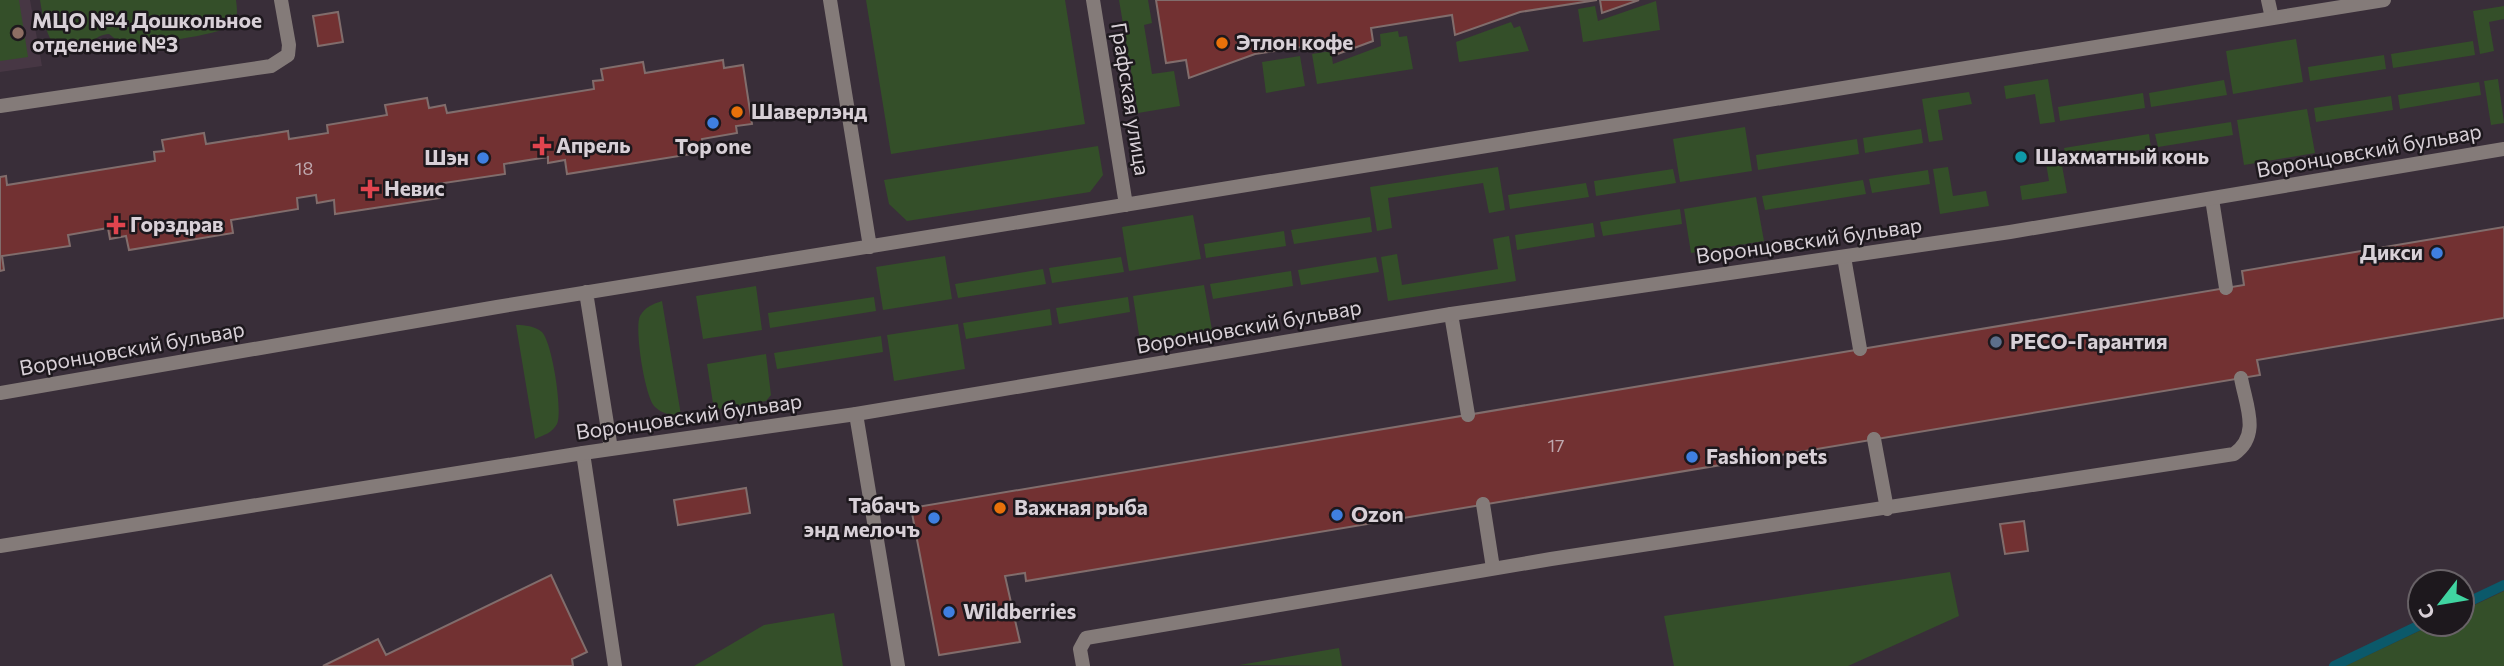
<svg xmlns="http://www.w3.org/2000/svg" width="2504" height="666" font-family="Commissioner,sans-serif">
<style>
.education{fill:#473744}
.green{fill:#344f29}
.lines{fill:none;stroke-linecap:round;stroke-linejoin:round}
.stream{stroke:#0b596a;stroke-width:10}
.building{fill:#723132;stroke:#816d6c;stroke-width:2}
.service{stroke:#847b79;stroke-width:14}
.minor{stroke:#847b79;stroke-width:14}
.education-dot{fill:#8d6e63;stroke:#1d181d;stroke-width:2.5}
.food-dot{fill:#e8710a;stroke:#1d181d;stroke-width:2.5}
.shop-dot{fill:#3f7fe0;stroke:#1d181d;stroke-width:2.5}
.health-dot{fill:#e0444e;stroke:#1d181d;stroke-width:2.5}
.culture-dot{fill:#0f9aa8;stroke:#1d181d;stroke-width:2.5}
.service-dot{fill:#5c6f8a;stroke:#1d181d;stroke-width:2.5}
.labels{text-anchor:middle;stroke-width:5;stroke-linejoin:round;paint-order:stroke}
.number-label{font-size:18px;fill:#bea8ae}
.poi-label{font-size:21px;font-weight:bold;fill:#d8d0d7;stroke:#1d181d;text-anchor:start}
.street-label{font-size:21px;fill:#d8d0d7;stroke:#1d181d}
</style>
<rect width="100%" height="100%" fill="#392e39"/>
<!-- education -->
<path class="education" d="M0 0H30L42 66 0 72Z"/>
<!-- green -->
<path class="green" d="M0 0H19L28 57 0 61Z
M40 0H236C237 9 239 19 231 25 216 37 146 43 124 46L109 34C95 35 93 43 82 50 51 69 43 19 40 0Z
M866 0H1065L1085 124 891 154Z
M1119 0H1148L1152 23 1144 25 1152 74 1174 71 1180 106 1138 113Z
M1656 1 1660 30 1583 42 1578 9 1595 6 1598 21Z
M2504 6V19L2489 22 2494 51 2480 54 2473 11Z
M1511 22 1514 28 1520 26 1529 51 1459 62 1456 42Z
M1398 31 1399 37 1407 36 1413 69 1317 84 1312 54 1331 51 1333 64 1381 46 1380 34Z
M2296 39 2303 82 2233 94 2226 51Z
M2473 41 2475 55 2393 68 2391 54Z
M2384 55 2386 69 2310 81 2308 67Z
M1300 56 1305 86 1266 93 1262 62Z
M2048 79 2055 122 2040 124 2035 94 2006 99 2004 86Z
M2498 79 2504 123 2491 125 2484 81Z
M2224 80 2227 95 2151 107 2149 93Z
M2479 82 2481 95 2400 109 2398 95Z
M1969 92 1972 104 1938 110 1943 140 1929 142 1922 99Z
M2143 93 2145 108 2060 121 2058 107Z
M2391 96 2393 110 2316 122 2314 108Z
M2307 109 2315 153 2244 165 2237 120Z
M2231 122 2233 135 2158 147 2155 134Z
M1745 127 1752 171 1680 182 1673 139Z
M1921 129 1923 143 1865 153 1863 138Z
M2149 134 2151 148 2067 162 2064 148Z
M1857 139 1859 154 1758 170 1756 155Z
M1098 146 1103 175 1090 192 907 221 889 204 884 180Z
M2059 149 2067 193 2022 200 2020 186 2049 181 2044 151Z
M1498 167 1505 210 1489 213 1483 183 1388 198 1392 228 1377 231 1370 187Z
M1948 167 1953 196 1986 191 1989 206 1940 214 1933 169Z
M1673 169 1676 183 1596 196 1594 181Z
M1928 170 1930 184 1872 193 1869 179Z
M1863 180 1866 194 1765 210 1762 196Z
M1586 183 1589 197 1510 209 1508 195Z
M1756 197 1764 241 1691 253 1684 209Z
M1680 209 1682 224 1603 236 1600 222Z
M1193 215 1201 259 1129 271 1122 227Z
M1370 217 1372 232 1294 244 1291 230Z
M1593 223 1595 237 1517 250 1515 235Z
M1284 231 1286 246 1206 258 1204 244Z
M1509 236 1516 281 1388 301 1381 257 1397 254 1402 285 1498 269 1493 239Z
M945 256 952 299 883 310 876 267Z
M1121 257 1124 272 1052 283 1049 268Z
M1376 257 1379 272 1301 285 1298 270Z
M1043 269 1046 284 958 298 955 284Z
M1291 271 1293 286 1213 299 1210 284Z
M1204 285 1212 330 1140 341 1133 296Z
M756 286 762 330 703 339 696 296Z
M874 297 876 311 770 328 768 313Z
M1128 297 1130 312 1059 324 1056 308Z
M662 301 681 415C671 415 662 414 655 407 645 398 634 328 640 316 645 307 653 304 662 301Z
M1050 309 1052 325 966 339 963 323Z
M958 324 965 369 894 381 887 335Z
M516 325C525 325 535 326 542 332 552 342 563 411 557 424 552 433 544 435 535 439Z
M881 336 883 352 777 369 774 353Z
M766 354 771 395 766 401 714 410 707 364Z
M1950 572 1959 616 1848 666H1674L1664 616Z
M2504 591V666H2345L2434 624H2462V611Z
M834 613 843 666H694L764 625Z
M1339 648 1342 666 1239 665Z"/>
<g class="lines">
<!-- stream -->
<path class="stream" d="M2462 605 2504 585
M2334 666 2422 624"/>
</g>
<!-- building -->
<path class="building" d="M1156 0H1597L1520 12 1455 35 1452 15 1371 28 1373 41 1338 54 1335 42 1255 54 1189 78 1186 60 1166 63Z
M1600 0H1639L1602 13Z
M338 12 343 42 318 46 313 16Z
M723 60 724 68 743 65 752 124 736 126 737 133 702 139 704 152 567 174 565 160 548 163V157L504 164 505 174 437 184 440 198 335 214 334 200 317 203 316 195 297 198 298 209 231 220 233 233 129 250 126 236 110 239 108 228 68 235 70 246 2 256 4 270 0 271V177L6 176 7 185 155 161 154 152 164 151 162 140 204 133 206 144 288 131 289 139 328 133 327 125 387 115 385 105 427 98 429 108 445 105 447 113 594 89 593 81 603 80 601 69 643 62 645 73Z
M2504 227V318L2257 360 2260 375 1026 581 1025 573 1005 576 1020 642 939 655 911 508 2244 285 2242 271Z
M746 488 750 513 678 525 674 500Z
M2024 521 2028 551 2005 554 2000 524Z
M551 575 587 652 572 659 573 666H323L378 639 386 655Z"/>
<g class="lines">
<!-- service -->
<path class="service" d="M2268 0 2272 18
M0 106 271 66 288 55 289 45 281 0
M2212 199 2226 288
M1844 257 1860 349
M1451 314 1468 415
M856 414 898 666
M1874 439 1887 509
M583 453 615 666
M1483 504 1493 568
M1083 666 1080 649 1086 638 1551 559 2234 454C2261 435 2246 406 2241 378"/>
<!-- minor -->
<path class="minor" d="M830 0 870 247
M1093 0 1126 205
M586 292 611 449
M0 393 497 307 2384 0
M0 546 583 453 856 414 1451 314 2010 232 2504 149"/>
</g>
<!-- markers -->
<circle class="education-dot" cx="18" cy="33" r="7"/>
<g class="food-dot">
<circle cx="1222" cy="43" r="7"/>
<circle cx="737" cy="112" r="7"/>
<circle cx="1000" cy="508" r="7"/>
</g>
<g class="shop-dot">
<circle cx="713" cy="123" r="7"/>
<circle cx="483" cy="158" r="7"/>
<circle cx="2437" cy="253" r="7"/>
<circle cx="1692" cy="457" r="7"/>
<circle cx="1337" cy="515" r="7"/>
<circle cx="934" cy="518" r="7"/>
<circle cx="949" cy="612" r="7"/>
</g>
<g class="health-dot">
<path d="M538.5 135.5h7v7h7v7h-7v7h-7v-7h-7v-7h7z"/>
<path d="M366.5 178.5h7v7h7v7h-7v7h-7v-7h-7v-7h7z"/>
<path d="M112.5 214.5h7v7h7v7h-7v7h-7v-7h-7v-7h7z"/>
</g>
<circle class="culture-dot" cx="2021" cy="157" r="7"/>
<circle class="service-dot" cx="1996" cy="342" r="7"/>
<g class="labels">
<!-- number labels -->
<g class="number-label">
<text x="304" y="175">18</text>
<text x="1556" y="452">17</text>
</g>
<!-- poi labels -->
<g class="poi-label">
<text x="32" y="28">МЦО №4 Дошкольное<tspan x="32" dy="24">отделение №3</tspan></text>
<text x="1236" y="50">Этлон кофе</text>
<text x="751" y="119">Шаверлэнд</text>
<text x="556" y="153">Апрель</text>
<text x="713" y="154" text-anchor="middle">Top one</text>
<text x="2035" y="164">Шахматный конь</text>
<text x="469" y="165" text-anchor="end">Шэн</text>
<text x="384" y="196">Невис</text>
<text x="130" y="232">Горздрав</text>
<text x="2423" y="260" text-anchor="end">Дикси</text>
<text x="2010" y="349">РЕСО-Гарантия</text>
<text x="1706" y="464">Fashion pets</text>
<text x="920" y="513" text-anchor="end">Табачъ<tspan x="920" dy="24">энд мелочъ</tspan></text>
<text x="1014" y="515">Важная рыба</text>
<text x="1351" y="522">Ozon</text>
<text x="963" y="619">Wildberries</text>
</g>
<!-- street labels -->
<g class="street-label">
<text transform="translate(1130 99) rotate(81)" y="7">Графская улица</text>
<text transform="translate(2369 151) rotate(-10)" y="7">Воронцовский бульвар</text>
<text transform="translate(1809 241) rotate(-8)" y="7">Воронцовский бульвар</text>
<text transform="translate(1249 327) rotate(-10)" y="7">Воронцовский бульвар</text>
<text transform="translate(132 349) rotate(-10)" y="7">Воронцовский бульвар</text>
<text transform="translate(689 417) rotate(-8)" y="7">Воронцовский бульвар</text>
</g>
</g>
<!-- north arrow -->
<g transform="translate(2441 603) rotate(239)"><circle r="33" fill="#1d181d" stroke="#686267" stroke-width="2"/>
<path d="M0-5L12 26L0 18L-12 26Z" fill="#40d4a1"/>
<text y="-10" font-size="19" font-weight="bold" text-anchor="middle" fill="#d8d0d7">С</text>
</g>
</svg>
